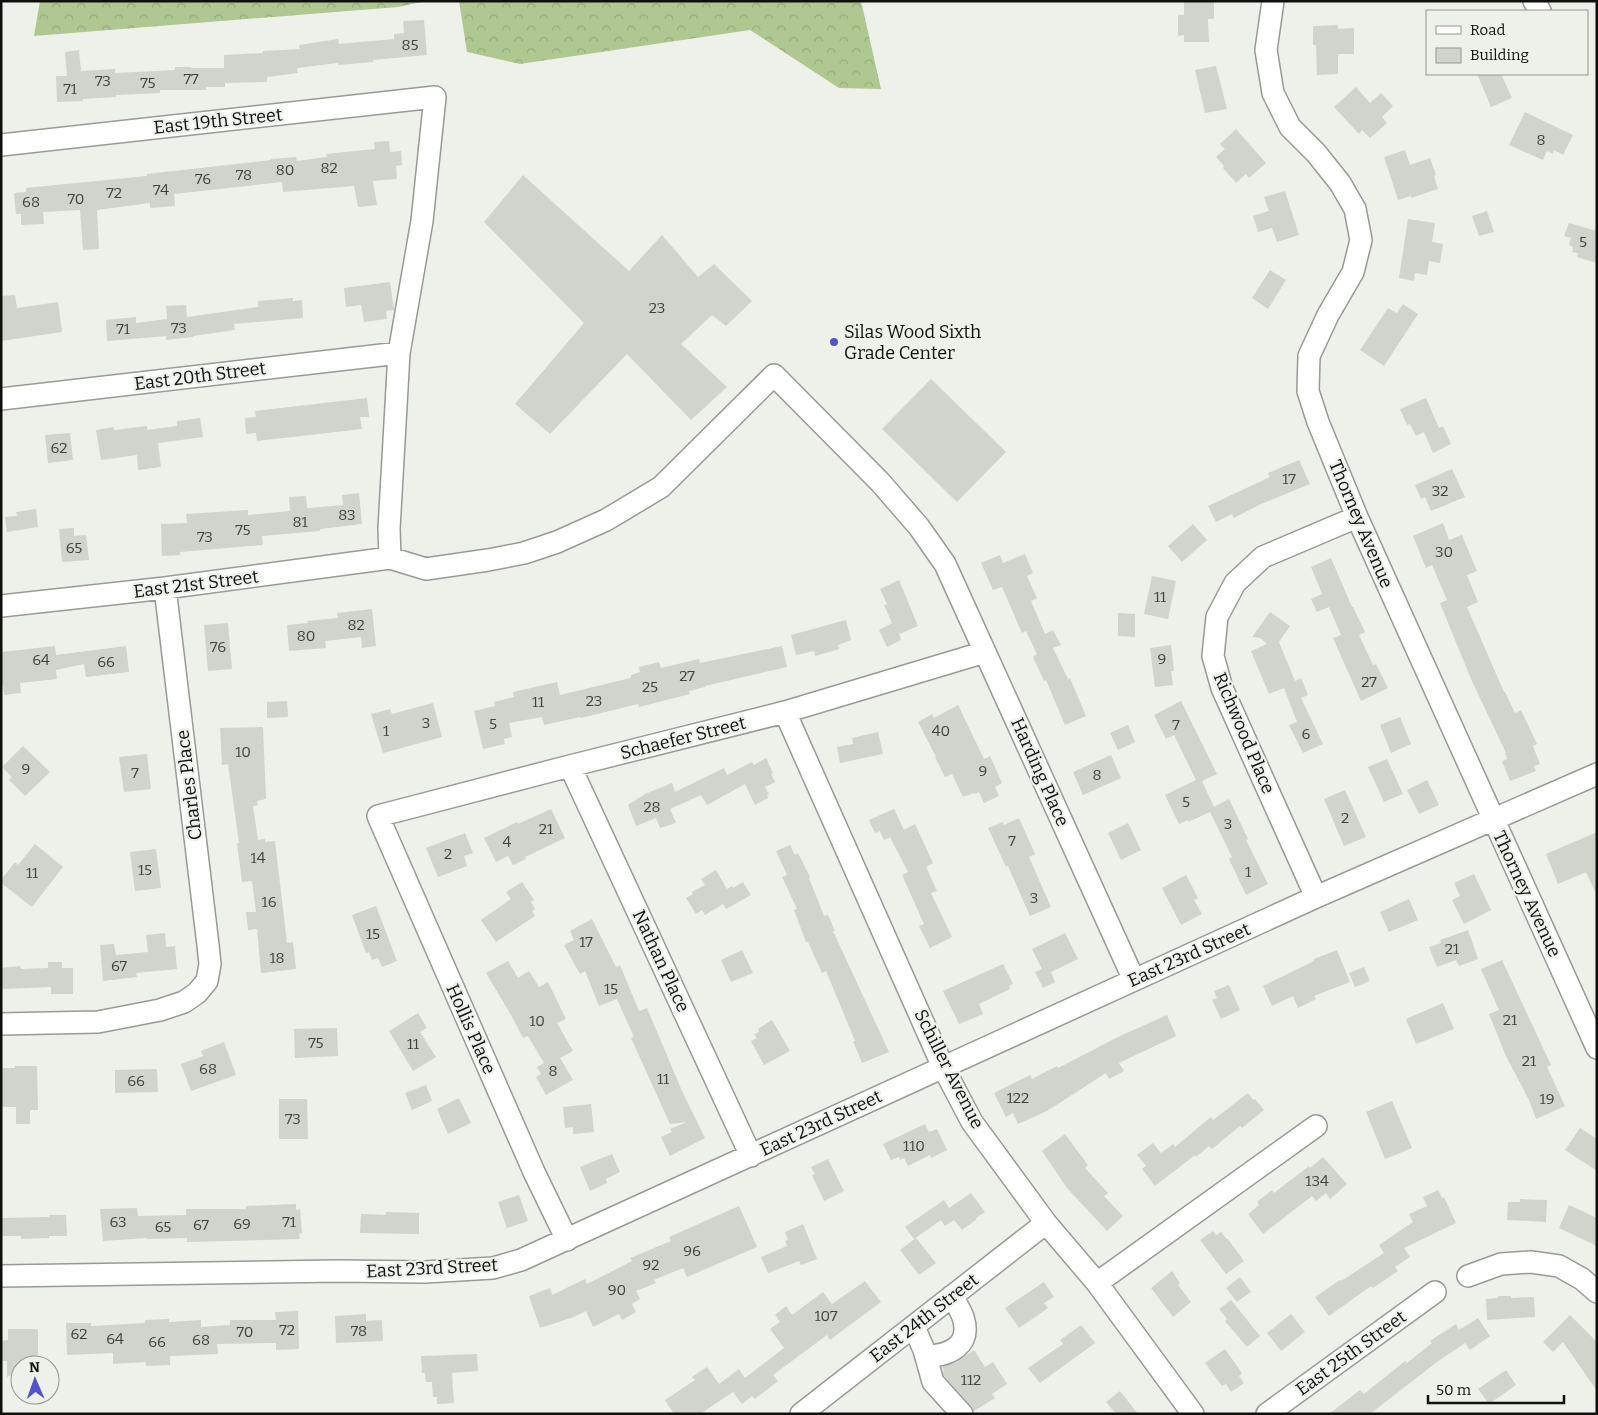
<svg xmlns="http://www.w3.org/2000/svg" width="1598" height="1415" font-family="Bitter,serif">
<style>
.forest{fill:url(#forest-crowns)}
.building{fill:#d0d4cc}
.lines{fill:none;stroke-linecap:round;stroke-linejoin:round}
.minor-casing{stroke:#989b94;stroke-width:24}
.minor{stroke:#fff;stroke-width:21}
.poi-dot{fill:#5253ca;stroke:#edf1e9;stroke-width:2}
.labels{text-anchor:middle;stroke-width:4.5;stroke-linejoin:round;paint-order:stroke}
.number-label{font-size:15px;fill:#3f413e}
.street-label{font-size:18px;fill:#0f100e;stroke:#edf1e9}
.poi-label{font-size:18px;fill:#0f100e;stroke:#edf1e9;text-anchor:start}
</style>
<defs>
<pattern id="forest-crowns" width="20" height="18" patternUnits="userSpaceOnUse" patternTransform="scale(1.25)"><rect width="20" height="18" fill="#afc790"/><path d="M2 6a3 3 0 1 1 6 0M12 15a3 3 0 1 1 6 0" fill="none" stroke="#95aa7b"/></pattern>
</defs>
<rect width="100%" height="100%" fill="#edf1e9"/>
<!-- forest -->
<path class="forest" d="M40 1H426L398 7 34 36Z
M459 1H861L881 89 839 88 750 30 520 64 467 52Z"/>
<!-- building -->
<path class="building" d="M1184 1H1214V19H1208L1209 42H1184V35L1178 36V15H1184Z
M424 20 427 55 373 60V62L338 65V63L297 68 298 73 267 77V82L225 83V87H206V90H160V93L116 95V97L83 99V101L57 102 56 76H67L65 52 79 50 81 71 115 69V73L175 70V67H191V68H224V55L263 53V51L300 49 299 45 338 39 339 44 394 39V34L404 33 403 21Z
M1338 25V29L1354 28V54H1339L1338 56V74L1317 75 1316 45H1313V26Z
M1216 66 1227 109 1205 113 1195 70Z
M1477 74H1501L1512 98 1491 107Z
M1356 87 1370 103 1381 93 1393 106 1382 117 1387 123 1370 138 1362 130 1359 134 1334 107Z
M1525 112 1573 135 1563 155 1554 150 1553 154 1547 151 1543 160 1509 145Z
M1236 129 1266 163 1249 178 1246 174 1236 183 1223 168 1224 166 1216 157 1225 149 1220 144Z
M389 141 390 152 401 151 402 165 396 166 397 179 373 181 377 205 358 207 354 186 283 192 282 182 174 194 175 206 150 208V203L97 210 99 249 83 250 80 210 43 212 44 224 21 225V214H16L14 193 26 192V188L147 176V174L271 160V159L296 157 297 161 327 157 326 154 375 149 374 142Z
M1405 150 1410 165 1430 158 1436 175 1434 176 1438 189 1411 198V196L1398 200 1384 157Z
M523 175 629 271 662 235 698 277 714 264 752 301 726 326 712 315 681 344 727 387 691 420 627 354 550 434 515 404 584 323 484 222Z
M1285 191 1299 235 1277 242 1272 228 1258 232 1253 216 1269 211 1264 197Z
M1487 211 1494 232 1479 236 1472 216Z
M1408 219 1435 223 1432 242 1443 244 1440 263 1429 261 1427 275 1415 273 1414 281 1399 278Z
M1569 223 1597 231V263L1577 257 1578 253 1572 252 1573 247 1569 245 1571 238 1564 236Z
M1270 270 1286 280 1268 309 1252 298Z
M390 282 394 310 386 311 387 319 364 322 361 305 346 307 344 288Z
M15 295 17 308 58 302 62 332 1 341V296Z
M293 298V301L302 300 303 318 234 324 235 330 193 336V337L166 340V336L107 341 106 320 136 317V323L167 319 166 306 186 305 187 317 258 307V301Z
M1403 304 1418 314 1384 366 1360 350 1388 308 1397 313Z
M931 379 1006 452 957 502 882 429Z
M367 398 369 417H360L362 429 257 441 256 433 246 434 245 418 256 417 255 411Z
M1426 398 1439 428 1443 426 1451 444 1433 453 1424 432 1416 436 1410 424 1407 425 1400 409Z
M200 418 203 437 158 443 161 467 138 470 137 455 101 460 96 430 114 427V430L147 426V430L177 426V421Z
M70 433 73 460 48 463 45 435Z
M1299 460 1310 484 1259 505 1234 518 1232 514 1216 522 1208 506 1270 477 1268 473Z
M1452 469 1465 497 1431 511 1425 497 1421 499 1415 485Z
M359 493 362 524 320 529V531L262 536 263 545 180 552V555L162 556 161 524 187 523 186 514 248 510V515L279 512 290 511 289 497 306 496 307 508H310L343 505 342 495Z
M36 509 38 527 7 532 5 517 17 516 16 512Z
M1443 523 1449 540 1462 535 1477 571 1467 575 1478 602 1467 607 1504 692H1505L1515 713 1521 710 1537 744 1533 746 1540 764 1534 766 1536 771 1510 781 1502 761 1507 759 1505 753H1506L1471 679 1440 603 1447 600 1432 565 1426 568 1413 536Z
M1193 524 1207 540 1182 562 1168 546Z
M74 528V536L86 535 89 560 62 562 59 529Z
M1025 554 1033 573 1027 576 1037 598 1031 601 1045 634 1053 630 1061 645 1053 648 1068 679 1070 678 1086 716 1065 725 1046 680 1044 681 1033 657 1037 654 1026 631 1022 633 1002 587 993 590 981 563 1000 555 1003 563Z
M1331 558 1352 607H1353L1365 632 1359 635 1373 665 1376 664 1388 688 1361 701 1333 638 1341 635 1329 607 1317 612 1311 599 1322 594 1311 567Z
M1152 576 1176 581 1168 619 1144 614Z
M899 580 918 626 899 634 901 640 887 647 879 630 892 623 884 605 887 604 880 589Z
M372 609 376 646 362 648 361 637 325 641 326 648 289 651 287 625 308 623 307 621 338 618 337 613Z
M1270 612 1290 626 1279 642 1295 681 1301 678 1308 695 1301 698 1323 744 1303 753 1289 725 1297 722 1284 688 1269 694 1251 651 1267 644 1260 638 1252 637Z
M1118 613 1135 614V637L1118 636Z
M846 620 851 640 838 645 839 649 815 656 814 651 796 655 791 635Z
M228 623 232 669 208 671 204 625Z
M1171 645 1174 671H1171L1173 685 1155 687 1150 648Z
M55 646 56 655 126 646 129 672 86 677 84 664 56 670 57 679 20 683 21 693 4 695 3 685H1V652Z
M782 646 787 667 705 686V687L689 691 690 694 639 707 638 704 581 718 580 717 544 725 542 717 509 723 512 737 504 739 505 744 483 749 474 711 495 706 494 702 514 697 513 692 557 682 560 695 631 678V675L640 672 639 667 659 662 661 668 699 659 700 663Z
M287 701 288 717 267 718V702Z
M1181 701 1217 774 1202 781 1214 807 1229 799 1248 839 1246 840 1268 884 1246 895 1229 859 1232 857 1210 812 1188 822V820L1179 824 1165 795 1196 780 1174 735 1166 739 1154 715Z
M433 703 442 737 383 753 371 714 390 709 392 714Z
M958 705 984 759 990 756 1002 783 995 787 999 796 984 803 979 792 975 794 974 793 963 797 952 774 945 777 935 757H936L918 722 932 714 934 718Z
M1400 717 1411 744 1391 753 1380 725Z
M1128 725 1135 742 1118 750 1110 733Z
M263 727 266 799 257 801 258 805 253 806 258 840 265 839V842L275 841 287 943 293 942 296 969 261 973 257 929 248 930 246 912H256L252 881 242 882 237 843H239L228 764 222 765 220 728Z
M878 732 883 754 840 763 837 747 853 744 852 738Z
M23 746 50 772 25 796 9 780 12 777 2 767Z
M147 754 151 789 124 792 119 757Z
M1111 755 1121 778 1083 795 1073 772Z
M766 758 773 773 771 774 775 782 765 787 769 794 767 795 768 798 755 805 745 784 707 805 701 795 670 809 676 823 660 828 656 818 636 826 628 805 645 794 672 783 675 792 724 768 727 775 752 762 754 765Z
M1387 759 1403 794 1384 802 1368 767Z
M1427 780 1439 805 1419 814 1407 790Z
M1345 790 1366 837 1344 846 1324 799Z
M551 809 565 838 525 857 526 859 513 865 508 856 496 862 484 838 517 822 518 824Z
M894 809 904 830 915 824 933 863 926 867 937 891 931 893 952 937 930 948 919 926 924 924 902 875 908 872 890 837 884 840 880 831 875 833 869 820Z
M1019 818 1035 854 1029 857 1051 907 1030 916 1008 866 1006 867 988 828 1003 822 1004 825Z
M1128 823 1141 850 1121 860 1108 833Z
M1597 832V896L1586 872 1558 884 1546 854Z
M465 833 473 853 464 856 467 866 438 877 426 848Z
M35 844 63 867 32 907 1 883V880L15 862 18 865Z
M790 845 795 855 798 853 810 877 809 878 824 916 828 915 835 931H833L889 1052 862 1063 853 1041H855L826 971 822 973 808 942H806L794 910 797 909 782 877 787 875 776 851Z
M156 849 161 888 135 891 130 852Z
M716 870 727 889 732 886 733 888 743 882 751 895 726 909 723 904 705 915 702 910 696 914 686 898 693 894 692 892 705 885 701 879Z
M1474 874 1491 910 1464 924 1452 900 1460 896 1454 883Z
M1186 875 1198 898 1194 900 1202 914 1181 925 1162 888Z
M522 882 534 900 531 902 535 909 532 911 535 916 496 942 481 920 511 899 506 892Z
M1409 899 1418 920 1389 932 1380 912Z
M376 906 397 961 382 967 378 958 372 960 369 952 366 953 352 915Z
M592 919 616 967 620 965 639 1011 647 1008 682 1091 705 1138 670 1156 661 1137 672 1132 670 1129 687 1122 670 1124 631 1038 634 1037 617 999 599 1006 585 971 580 974 564 945 574 940 570 931Z
M1468 930 1478 959 1459 966 1456 960 1437 967 1429 947 1441 943 1440 940Z
M165 933 166 947 175 946 177 969 136 973 137 977 103 981 100 945 114 944 116 955 148 952 146 935Z
M1065 933 1078 959 1051 972 1055 982 1043 988 1035 972 1042 969 1032 949Z
M742 950 753 973 731 982 721 960Z
M1337 950 1350 982 1314 996 1316 999 1298 1008 1293 996 1272 1006 1263 986 1314 961V959Z
M1502 960 1551 1065 1547 1067 1565 1106 1536 1119 1529 1100 1506 1056 1489 1014 1499 1010 1481 969Z
M508 961 518 978 529 971 539 987 548 982 566 1019 557 1023 573 1051 560 1058 573 1080 546 1095 536 1077 541 1074 537 1067 544 1063 528 1036 523 1038 511 1015 486 973Z
M48 962H62V968H73V994H51V987L1 989V968L20 966 21 969 48 968Z
M1003 964 1013 984 1009 986 1010 989 979 1004 983 1014 959 1024 943 991Z
M1364 967 1370 981 1355 987 1349 973Z
M1229 985 1240 1010 1221 1019 1212 1000 1217 998 1214 991Z
M1443 1003 1454 1029 1416 1044 1406 1019Z
M418 1013 427 1028 420 1032 436 1057 413 1071 389 1031Z
M1167 1015 1176 1036 1119 1063 1124 1071 1109 1079 1106 1073 1047 1111 1018 1124 1013 1113 1006 1117 994 1093 1030 1075 1032 1079 1057 1066 1058 1068 1120 1036Z
M772 1020 790 1051 764 1065 751 1041 757 1038 754 1034 759 1032 758 1029Z
M337 1028 338 1056 295 1058 294 1029Z
M224 1042 236 1075 191 1091 181 1064 203 1056 201 1051Z
M15 1066H37L38 1110H30V1124H16V1107H1V1068H15Z
M157 1069 158 1092 115 1093V1070Z
M426 1085 432 1101 412 1110 405 1093Z
M1248 1093 1253 1100 1255 1099 1264 1110 1242 1128 1240 1126 1212 1149 1209 1146 1196 1157 1195 1155 1155 1186 1142 1169 1146 1166 1137 1155 1153 1143 1161 1153 1173 1144 1175 1147 1211 1117 1213 1120Z
M459 1098 471 1123 448 1134 437 1109Z
M279 1099H307L308 1139H279Z
M1392 1101 1412 1148 1385 1159 1366 1112Z
M591 1104 594 1132 573 1134V1127L565 1128 563 1107Z
M925 1124 929 1132 937 1129 947 1150 931 1158 930 1155 908 1166 904 1158 900 1160 899 1157 891 1160 883 1144Z
M1580 1128 1597 1139V1171L1565 1150Z
M1065 1134 1088 1165 1085 1168 1108 1193 1104 1196 1123 1216 1107 1231 1067 1188 1042 1151Z
M612 1154 620 1172 606 1179 607 1183 590 1191 580 1167Z
M1323 1157 1347 1184 1330 1199 1326 1193 1316 1201 1312 1196 1263 1234 1248 1214 1259 1205 1257 1202 1272 1190 1274 1193 1309 1166 1310 1168Z
M828 1159 844 1191 824 1201 812 1175 815 1174 811 1167Z
M1438 1190 1442 1198 1444 1197 1456 1223 1404 1248 1410 1257 1395 1267 1398 1271 1373 1288 1371 1286 1329 1316 1315 1297 1340 1280 1341 1281 1384 1253 1379 1245 1413 1222 1409 1214 1427 1206 1423 1197Z
M971 1193 985 1212 976 1218 977 1219 962 1230 954 1220 945 1226 941 1220 914 1239 905 1227 944 1200 949 1208Z
M519 1195 528 1221 507 1228 498 1202Z
M1520 1199 1547 1200 1546 1222 1507 1220 1508 1202H1520Z
M296 1204V1210L300 1209 302 1233 299 1234 300 1239 187 1242V1238L147 1239V1238L103 1241 100 1209 137 1208 138 1216 186 1215V1209H246V1206Z
M1569 1205 1597 1218V1246L1559 1228Z
M739 1206 757 1247 687 1277 683 1268 654 1280 656 1283 636 1291 640 1299 632 1304 636 1312 622 1320 619 1314 593 1327 586 1311 574 1317 540 1328 529 1296 550 1288 552 1295 585 1279 587 1284 632 1261 630 1258 671 1241 669 1237Z
M386 1212 419 1213V1234L360 1233 361 1214 386 1215Z
M49 1215H66L67 1236H49V1238L21 1239V1236H1V1218L49 1217Z
M803 1224 817 1259 801 1265 799 1261 768 1273 761 1257 787 1246 785 1241 788 1240 785 1232Z
M1213 1231 1216 1235 1221 1232 1227 1239H1228L1244 1261 1226 1274 1200 1240Z
M916 1238 936 1263 919 1275 900 1250Z
M1172 1271 1180 1283 1178 1285 1191 1302 1173 1317 1151 1288Z
M1240 1277 1251 1292 1237 1302 1226 1288Z
M865 1281 881 1302 830 1340 827 1335 773 1375 778 1381 755 1399 752 1396 742 1404 733 1392 700 1414H674L665 1400 695 1380 692 1377 707 1367 719 1384 739 1369 745 1378 784 1348 770 1329 780 1322 775 1315 786 1306 792 1315 823 1292 832 1304Z
M1044 1282 1054 1297 1044 1303 1048 1308 1019 1328 1005 1308Z
M1498 1296H1511V1298L1534 1297 1535 1317 1487 1320 1486 1299 1498 1298Z
M1231 1300 1260 1336 1247 1347 1225 1321 1227 1319 1219 1309Z
M298 1311 299 1349 276 1350V1343L217 1344 218 1354 170 1356V1365L146 1366V1362L113 1364V1353L67 1355 66 1323H91V1326L145 1323V1320L169 1319V1322L201 1320V1327L230 1325V1320H276L275 1312Z
M366 1314V1321L382 1320 383 1341 336 1343 335 1316Z
M1291 1314 1305 1332 1281 1351 1267 1333Z
M1570 1315 1597 1342V1391L1563 1342 1553 1352 1543 1342Z
M1478 1318 1490 1336 1470 1350 1465 1343 1437 1362 1370 1414H1329L1360 1390 1364 1394 1405 1361 1407 1363 1432 1343 1430 1341 1456 1324 1459 1330Z
M1081 1325 1095 1343 1040 1383 1028 1368 1063 1344 1060 1340Z
M8 1329H38V1355L33 1356 34 1362 29 1365H20V1370L7 1377V1361H1V1341L8 1340Z
M1225 1349 1242 1373 1239 1376 1244 1383 1231 1392 1226 1384 1222 1386 1205 1363Z
M974 1350 985 1367 993 1362 1007 1384 992 1394 995 1398 974 1411 971 1406 944 1376 943 1372 944 1371 942 1367 957 1362Z
M477 1354 478 1371 452 1373 454 1403 437 1404V1397H433L432 1382H426L425 1373H422L421 1356Z
M1506 1370 1516 1385 1489 1404 1478 1389Z
M1120 1391 1138 1414H1116L1106 1402Z"/>
<g class="lines">
<defs>
<path id="minor" d="M1273 1 1266 50 1273 93 1290 127 1316 153 1340 183 1355 209 1361 240 1353 272 1328 315 1309 356 1308 391 1318 422 1357 517 1597 1048
M1534 1 1540 11
M1 145 435 97 422 221 399 353 389 529 390 558
M1 399 399 353
M1 606 165 588 390 558 426 569 488 560 524 553 557 542 606 520 661 487 774 375 880 482 919 527 945 564 1134 980
M785 712 943 1067 972 1122 1046 1223 1097 1283 1193 1414
M570 766 751 1156
M1316 897 1222 688 1213 656 1217 617 1235 583 1263 557 1357 517
M1 1024 98 1022 160 1010 184 1002 197 993 207 981 210 964 208 945 165 588
M567 1240 534 1172 378 816 570 766 785 712 985 652
M1 1276 337 1271 425 1272 493 1268 521 1260 1316 897 1597 774
M1468 1276 1501 1264 1531 1262 1559 1266 1582 1279 1597 1292
M1097 1283 1316 1126
M914 1327 924 1350 933 1382 962 1414
M926 1356C950 1356 972 1345 963 1317 960 1309 955 1302 952 1296
M801 1414 1046 1223
M1267 1414 1435 1292"/>
</defs>
<!-- minor casing -->
<use href="#minor" class="minor-casing"/>
<!-- minor -->
<use href="#minor" class="minor"/>
</g>
<!-- markers -->
<circle class="poi-dot" cx="834" cy="342" r="5"/>
<g class="labels">
<!-- number labels -->
<g class="number-label">
<text x="410" y="50">85</text>
<text x="191" y="84">77</text>
<text x="103" y="86">73</text>
<text x="148" y="88">75</text>
<text x="70" y="94">71</text>
<text x="1541" y="145">8</text>
<text x="329" y="173">82</text>
<text x="285" y="175">80</text>
<text x="244" y="180">78</text>
<text x="203" y="184">76</text>
<text x="161" y="195">74</text>
<text x="114" y="198">72</text>
<text x="76" y="204">70</text>
<text x="31" y="207">68</text>
<text x="1583" y="247">5</text>
<text x="657" y="313">23</text>
<text x="179" y="333">73</text>
<text x="123" y="334">71</text>
<text x="59" y="453">62</text>
<text x="1289" y="484">17</text>
<text x="1440" y="496">32</text>
<text x="347" y="520">83</text>
<text x="300" y="527">81</text>
<text x="243" y="535">75</text>
<text x="205" y="542">73</text>
<text x="74" y="553">65</text>
<text x="1444" y="557">30</text>
<text x="1160" y="602">11</text>
<text x="356" y="630">82</text>
<text x="306" y="641">80</text>
<text x="218" y="652">76</text>
<text x="1162" y="664">9</text>
<text x="41" y="665">64</text>
<text x="106" y="667">66</text>
<text x="687" y="681">27</text>
<text x="1369" y="687">27</text>
<text x="650" y="692">25</text>
<text x="594" y="706">23</text>
<text x="538" y="707">11</text>
<text x="426" y="728">3</text>
<text x="493" y="729">5</text>
<text x="1176" y="730">7</text>
<text x="386" y="736">1</text>
<text x="941" y="736">40</text>
<text x="1306" y="739">6</text>
<text x="243" y="757">10</text>
<text x="26" y="774">9</text>
<text x="983" y="776">9</text>
<text x="135" y="778">7</text>
<text x="1097" y="780">8</text>
<text x="1186" y="807">5</text>
<text x="652" y="812">28</text>
<text x="1345" y="823">2</text>
<text x="1228" y="829">3</text>
<text x="546" y="834">21</text>
<text x="1012" y="846">7</text>
<text x="507" y="847">4</text>
<text x="448" y="859">2</text>
<text x="258" y="863">14</text>
<text x="145" y="875">15</text>
<text x="1248" y="877">1</text>
<text x="32" y="878">11</text>
<text x="1034" y="903">3</text>
<text x="269" y="907">16</text>
<text x="373" y="939">15</text>
<text x="586" y="947">17</text>
<text x="1452" y="954">21</text>
<text x="277" y="963">18</text>
<text x="119" y="971">67</text>
<text x="611" y="994">15</text>
<text x="1510" y="1025">21</text>
<text x="537" y="1026">10</text>
<text x="316" y="1048">75</text>
<text x="413" y="1049">11</text>
<text x="1529" y="1066">21</text>
<text x="208" y="1074">68</text>
<text x="553" y="1076">8</text>
<text x="663" y="1084">11</text>
<text x="136" y="1086">66</text>
<text x="1018" y="1103">122</text>
<text x="1547" y="1104">19</text>
<text x="293" y="1124">73</text>
<text x="914" y="1151">110</text>
<text x="1317" y="1186">134</text>
<text x="118" y="1227">63</text>
<text x="289" y="1227">71</text>
<text x="242" y="1229">69</text>
<text x="201" y="1230">67</text>
<text x="163" y="1232">65</text>
<text x="692" y="1256">96</text>
<text x="651" y="1270">92</text>
<text x="617" y="1295">90</text>
<text x="826" y="1321">107</text>
<text x="287" y="1335">72</text>
<text x="359" y="1336">78</text>
<text x="245" y="1337">70</text>
<text x="79" y="1339">62</text>
<text x="115" y="1344">64</text>
<text x="201" y="1345">68</text>
<text x="157" y="1347">66</text>
<text x="971" y="1385">112</text>
</g>
<!-- street labels -->
<g class="street-label">
<text transform="translate(218 121) rotate(-6)" y="6">East 19th Street</text>
<text transform="translate(200 376) rotate(-7)" y="6">East 20th Street</text>
<text transform="translate(1361 524) rotate(67)" y="6">Thorney Avenue</text>
<text transform="translate(196 584) rotate(-7)" y="6">East 21st Street</text>
<text transform="translate(1244 733) rotate(67)" y="6">Richwood Place</text>
<text transform="translate(683 738) rotate(-14)" y="6">Schaefer Street</text>
<text transform="translate(1040 772) rotate(66)" y="6">Harding Place</text>
<text transform="translate(189 785) rotate(-97)" y="6">Charles Place</text>
<text transform="translate(1527 894) rotate(65)" y="6">Thorney Avenue</text>
<text transform="translate(1189 955) rotate(-24)" y="6">East 23rd Street</text>
<text transform="translate(661 961) rotate(65)" y="6">Nathan Place</text>
<text transform="translate(471 1029) rotate(66)" y="6">Hollis Place</text>
<text transform="translate(949 1069) rotate(63)" y="6">Schiller Avenue</text>
<text transform="translate(821 1123) rotate(-25)" y="6">East 23rd Street</text>
<text transform="translate(432 1268) rotate(-3)" y="6">East 23rd Street</text>
<text transform="translate(924 1318) rotate(-38)" y="6">East 24th Street</text>
<text transform="translate(1351 1353) rotate(-36)" y="6">East 25th Street</text>
</g>
<!-- poi labels -->
<g class="poi-label">
<text x="844" y="338">Silas Wood Sixth<tspan x="844" dy="21">Grade Center</tspan></text>
</g>
</g>
<!-- border -->
<rect width="1598" height="1415" fill="none" stroke="#0f100e" stroke-width="5"/>
<!-- legend -->
<rect x="1426" y="10" width="162" height="65" fill="#edf1e9" stroke="#949791"/>
<rect x="1436" y="26" width="25" height="8" fill="#ffffff" stroke="#949791"/>
<text x="1470" y="35" font-size="15" fill="#0f100e">Road</text>
<rect x="1436" y="48" width="25" height="15" fill="#d0d4cc" stroke="#949791"/>
<text x="1470" y="60" font-size="15" fill="#0f100e">Building</text>
<!-- north arrow -->
<g transform="translate(35 1380) rotate(358)"><circle r="24" fill="#edf1e9" stroke="#949791"/>
<path d="M0-4L9 19L0 12L-9 19Z" fill="#5253ca"/>
<text y="-8" font-size="14" font-weight="bold" text-anchor="middle" fill="#0f100e">N</text>
</g>
<!-- scale -->
<path d="M1428 1395v8h136v-8" fill="none" stroke="#0f100e" stroke-width="2.5"/>
<text x="1436" y="1395" font-size="15" fill="#0f100e" stroke="#edf1e9" stroke-width="4" paint-order="stroke">50 m</text>
</svg>
